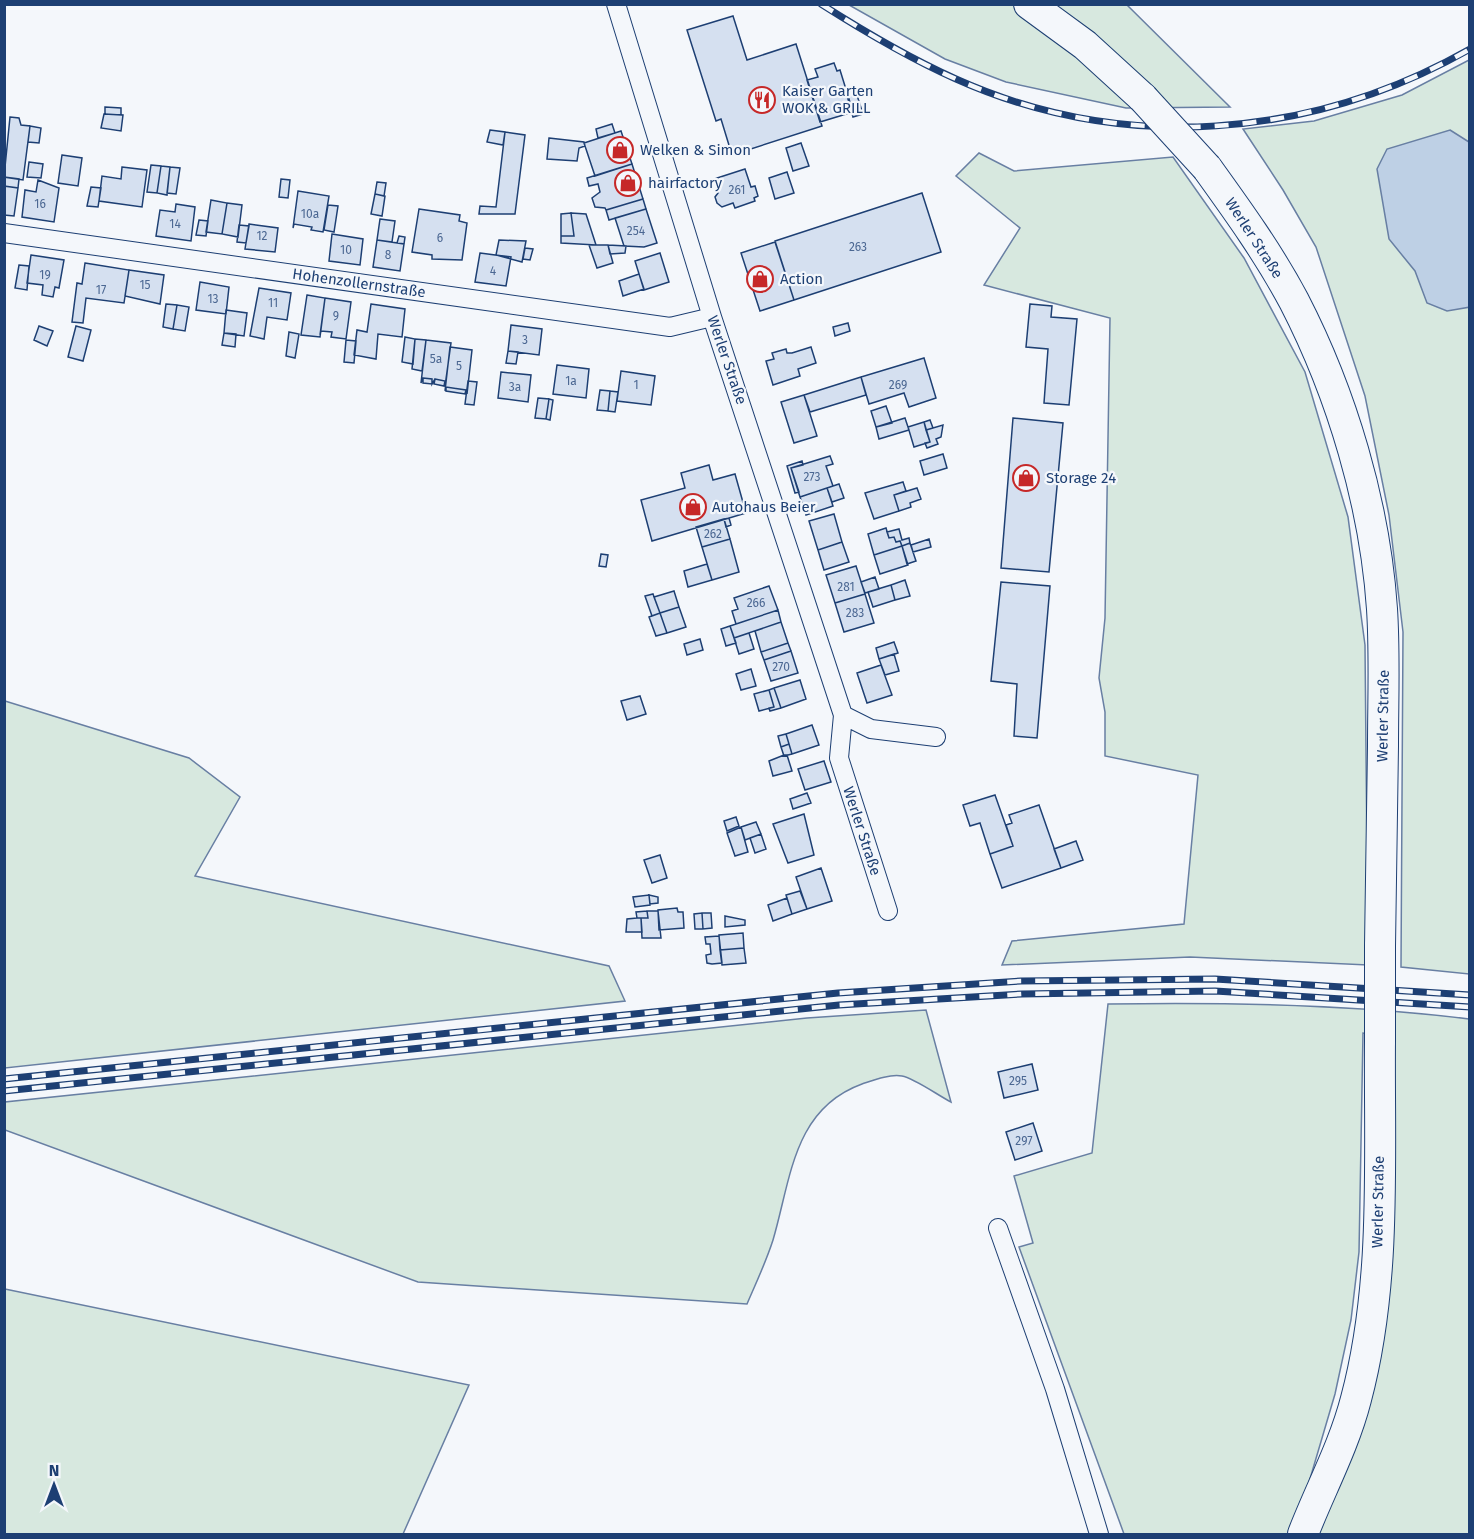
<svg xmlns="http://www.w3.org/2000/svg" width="1474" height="1539" font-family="'Fira Sans',sans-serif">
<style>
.green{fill:#d7e8df;stroke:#687fa3;stroke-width:1.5}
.water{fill:#bed0e5;stroke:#687fa3;stroke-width:1.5}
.building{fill:#d5e0f0;stroke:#1d3f73;stroke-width:1.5}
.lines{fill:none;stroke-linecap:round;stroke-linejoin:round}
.minor-casing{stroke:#1d3f73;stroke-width:20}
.primary-casing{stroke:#1d3f73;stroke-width:32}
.minor{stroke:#f4f7fb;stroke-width:18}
.primary{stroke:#f4f7fb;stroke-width:30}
.rail-casing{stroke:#1d3f73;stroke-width:7}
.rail{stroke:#f4f7fb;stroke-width:4.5;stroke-dasharray:14;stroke-linecap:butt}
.primary-bridge-casing{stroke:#1d3f73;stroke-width:32;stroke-linecap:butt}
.primary-bridge{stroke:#f4f7fb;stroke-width:30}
.labels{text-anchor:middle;stroke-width:4.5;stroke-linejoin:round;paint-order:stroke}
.number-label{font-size:12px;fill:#4b6792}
.poi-label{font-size:15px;fill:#1d3f73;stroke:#f4f7fb;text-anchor:start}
.street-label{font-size:15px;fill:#1d3f73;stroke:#f4f7fb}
</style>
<rect width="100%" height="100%" fill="#f4f7fb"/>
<!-- green -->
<path class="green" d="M849 5H1127L1230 107 1126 108 1006 82 945 59Z
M1469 60V974L1401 967 1403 632 1389 515 1365 396 1316 247 1283 190 1243 129 1314 121 1402 95Z
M979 153 1014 171 1173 157 1244 258 1305 372 1348 517 1365 645 1368 965 1190 957 1002 965 1012 941 1184 924 1198 775 1105 756V712L1099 678 1105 618 1110 318 984 285 1020 228 956 176Z
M5 701 189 758 240 797 195 876 609 966 625 1001 5 1068Z
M1108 1004C1228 1002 1350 1004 1469 1019V1534H1317L1367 1408 1387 1036 1363 1033 1359 1252 1351 1320 1335 1394 1302 1506 1289 1534H1124L1019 1247 1033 1243 1014 1176 1092 1153Z
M926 1010 951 1102C939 1096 914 1078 902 1076 889 1074 874 1080 862 1084 793 1109 791 1179 773 1240 766 1262 756 1283 747 1304L418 1282 5 1130V1102L807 1018Z
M4 1289H5L469 1385 403 1534H5Z"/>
<!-- water -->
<path class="water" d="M1450 130 1469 142 1470 307 1447 311 1427 303 1415 271 1389 239 1377 169 1387 149Z"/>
<!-- building -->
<path class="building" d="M733 16 747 60 796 44 822 126 732 155 721 119 716 121 687 30Z
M834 63 837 71 840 70 853 112 820 122 807 80 818 77 815 69Z
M855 89 863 114 853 117 846 92Z
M105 107 121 108V115L105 114Z
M104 114 123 115 121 131 101 128Z
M10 117 19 118 21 125 30 126 23 180 4 177Z
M612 124 615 133 598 138 596 129Z
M30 126 41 128 39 143 28 142Z
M490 130 505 132 503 145 487 142Z
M621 131 632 164 595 176 584 143Z
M505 132 525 135 515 214H479L480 206 496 207Z
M549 138 584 142 585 146 579 148 577 161 547 159Z
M801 143 809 166 793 171 786 148Z
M62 155 82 158 78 186 58 183Z
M29 162 43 164 41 178 27 177Z
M632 164 643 199 606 210 605 208 595 207 592 198 600 192 598 184 589 186 587 178Z
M151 165 161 166 157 193 147 192Z
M161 166 170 167 167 195 157 193Z
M122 167 147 170 142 207 99 201 102 176 121 179Z
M170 167 180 168 176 194 167 193Z
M745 169 751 187 755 186 758 196 754 198 755 201 735 208 733 203 722 207 717 203 715 197 718 193 714 179Z
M787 172 794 193 775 199 769 178Z
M4 177 19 179 18 188 4 186Z
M281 179 290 180 288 198 279 197Z
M38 180 59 188 54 222 22 217 25 190 36 192Z
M377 182 386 183 384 196 375 194Z
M4 186 18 188 14 216 4 215Z
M91 187 101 188 98 207 87 206Z
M298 191 329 196 323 232 311 230 312 227 294 224 293 228Z
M922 193 941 252 794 300 775 241Z
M375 194 385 196 382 216 371 214Z
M643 199 646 209 609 220 606 210Z
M211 200 227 203 222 234 206 232Z
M227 203 242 205 238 237 222 234Z
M176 204 195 207 191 241 156 236 160 210 175 212Z
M328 205 338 206 334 232 324 230Z
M419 209 460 215 459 221 467 223 462 260 432 259V255L412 252Z
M646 209 657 243 644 247 624 246 615 218Z
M571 213 574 236H561V214Z
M571 213 586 214 596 245 561 243V236H574Z
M380 219 395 221 392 242 377 240Z
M199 220 208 221 206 236 196 235Z
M249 224 278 228 275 252 245 249Z
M239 225 249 226 246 243 237 242Z
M332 234 363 239 360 265 329 261Z
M399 236 405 237 404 244 397 243Z
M377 240 404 244 400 271 373 267Z
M499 240 526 241 522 262 496 255Z
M775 242 794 300 760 311 741 253Z
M589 245H608L613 263 597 268Z
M608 245 626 246 625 253 610 254Z
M525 248 533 249 530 260 523 259Z
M480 253 511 257 506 286 475 282Z
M660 253 669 282 644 290 635 261Z
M31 255 64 260 59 288 55 287 53 297 42 295 43 285 27 283Z
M85 263 129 270 124 303 86 298 83 323 72 322 77 283 82 284Z
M19 265 29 266 27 290 15 288Z
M129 270 164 275 160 304 125 296Z
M639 274 644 289 623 296 619 281Z
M200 282 229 287 226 314 196 310Z
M259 288 291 293 287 320 267 317 264 339 250 336Z
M307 295 325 298 320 337 301 335Z
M325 298 351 302 346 339 331 337 332 332 321 331 320 335Z
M166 304 177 305 173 329 163 327Z
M371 304 405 309 402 337 378 334 376 359 354 355 357 330 367 332Z
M1030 304 1052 306 1051 317 1077 319 1069 405 1044 403 1048 349 1026 347Z
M177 305 189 307 185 331 173 329Z
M226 310 247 313 244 336 224 333Z
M848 323 850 331 835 336 833 327Z
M511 325 542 329 539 355 508 351Z
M39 326 53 331 47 346 34 340Z
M76 326 91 330 83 361 68 357Z
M289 332 299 334 295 358 286 356Z
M224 333 236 334 235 347 222 345Z
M405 337 415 339 413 364 402 362Z
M415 339 426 340 422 371 412 369Z
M346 340 356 341 354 363 344 362Z
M426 340 451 343 445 386V381L435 379 432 384V379L423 378 421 383Z
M450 347 472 350 467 394 466 390 446 387 445 391Z
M811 347 816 363 798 369 800 376 773 385 766 361 774 359 772 353 786 349 787 353H792Z
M508 351 518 352 516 364 506 363Z
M924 358 936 398 909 407 904 393 869 404 861 377Z
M557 365 589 369 586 398 553 394Z
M621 371 655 376 651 405 617 401Z
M501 372 531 375 528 402 498 398Z
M861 377 866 395 810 412 804 395Z
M423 378 432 379V384L423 383Z
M435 379 445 381 444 386 434 384Z
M468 381 477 382 474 405 465 404Z
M446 387 466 390 465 394 446 391Z
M600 390 610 391 608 411 597 410Z
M610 391 618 392 615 412 608 411Z
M804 395 817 436 794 443 781 402Z
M538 398 549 399 546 419 535 418Z
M549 399 553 400 550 420 546 419Z
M886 406 892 423 876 427 871 411Z
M905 418 909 430 879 439 876 427Z
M1013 418 1063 423 1049 572 1001 568Z
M930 420 933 428 926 430 924 422Z
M924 422 930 442 914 447 908 427Z
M943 425 941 437 936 439 938 444 927 448 925 443 930 442 926 430Z
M943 454 947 468 924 475 920 461Z
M830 456 833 464 826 466 833 486 800 497 791 468Z
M802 461 803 465 791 468 799 492 795 493 787 466Z
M709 465 713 480 735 474 746 513 652 541 641 500 685 488 681 473Z
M903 482 906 491 894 495 899 511 874 519 865 493Z
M839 484 844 498 832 502 827 488Z
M827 488 833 506 806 515 800 497Z
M917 488 921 499 910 503 911 507 899 511 894 495Z
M834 514 842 542 818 550 809 521Z
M729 518 731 525 726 527 724 519Z
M724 519 730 539 702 547 696 527Z
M886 528 889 538 894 537 896 542 900 541 902 546 874 555 868 534Z
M899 529 902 540 909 538 910 543 902 546 900 541 896 542 894 537 889 538 887 532Z
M730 539 739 572 712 580 702 547Z
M929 539 931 547 913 552 911 545Z
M842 542 849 562 824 570 818 550Z
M910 543 916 561 907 564 902 546Z
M902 546 908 565 880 574 874 555Z
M601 554 608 555 606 567 599 566Z
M707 564 712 580 688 587 684 571Z
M856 566 865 594 835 603 826 575Z
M875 577 879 589 865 593 861 582Z
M905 580 910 596 895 600 891 585Z
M1001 582 1050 586 1037 738 1014 736 1017 684 991 681Z
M891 585 895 600 873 607 868 592Z
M769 586 778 610 736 624 732 611 738 609 734 598Z
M674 591 679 607 660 613 654 597Z
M653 594 660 613 652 616 645 596Z
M865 594 874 623 844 632 835 603Z
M679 607 686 627 667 633 660 613Z
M778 610 781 622 734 638 730 626Z
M660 613 667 633 656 636 649 617Z
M781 622 788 643 761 652 755 631Z
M730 626 736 643 726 646 721 629Z
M749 633 754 649 739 654 734 638Z
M700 639 703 650 687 655 684 644Z
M894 642 898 653 879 659 876 648Z
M788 643 791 651 764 660 761 652Z
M791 651 798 673 771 681 764 660Z
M894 654 899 671 885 675 879 659Z
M881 665 892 695 867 703 857 673Z
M751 669 756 686 741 690 736 674Z
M800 680 806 699 781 708 774 688Z
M774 688 781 708 770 711 769 708 774 707 769 690Z
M769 690 774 707 759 711 754 694Z
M640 696 646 714 627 720 621 701Z
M812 725 819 745 792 754 786 734Z
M786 734 789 744 781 747 778 736Z
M789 744 792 754 784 756 781 747Z
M784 755H787L792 771 773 776 769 761Z
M824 761 831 782 805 790 798 769Z
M807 793 811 803 793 809 790 799Z
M995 795 1013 846 990 854 980 823 970 826 963 805Z
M1039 805 1061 868 1002 888 990 854 1013 846 1006 825 1012 823 1009 815Z
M804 814 814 855 788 863 773 824Z
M736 817 739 826 727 831 724 821Z
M756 822 761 834 745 840 741 827Z
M741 827 748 852 735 856 727 833Z
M761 834 766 849 755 853 750 838Z
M1076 841 1083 860 1061 868 1054 849Z
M660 855 667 878 652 883 644 860Z
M821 868 832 901 807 909 796 877Z
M800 891 807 909 792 914 786 895Z
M649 895 658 897V903L650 904Z
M649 895 650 905 635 907 633 897Z
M787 898 792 914 773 921 768 905Z
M677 908 678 912H683L684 928 659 930 658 910Z
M647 911H658L661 938H642L641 918H648Z
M647 911 648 918H637L636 912Z
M702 913H711L712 928 703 929Z
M702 913 703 929H695L694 914Z
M725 916 745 920V925L725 927Z
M637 918H641L642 932H626L627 919Z
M743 933 744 948 720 950 719 935Z
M719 936 722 963 712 964 707 963 706 955 711 954 710 944H706L705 937Z
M744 948 746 963 722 965 720 950Z
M1032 1064 1038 1090 1004 1098 998 1072Z
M1033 1123 1042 1151 1015 1160 1006 1132Z"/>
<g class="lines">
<defs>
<path id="minor" d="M616 4 712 317 843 715 839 758 888 911
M4 233 670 327 712 317
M843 715 871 729 936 737
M998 1228 1055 1389 1099 1534"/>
<path id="primary" d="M1029 4 1085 45 1143 98
M1207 168C1238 211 1269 254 1294 301 1342 394 1375 505 1382 609 1385 655 1383 700 1383 746 1382 812 1381 879 1380 946
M1303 1534C1320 1490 1344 1446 1356 1399 1387 1283 1379 1160 1380 1041"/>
</defs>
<!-- minor casing -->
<use href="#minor" class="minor-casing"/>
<!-- primary casing -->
<use href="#primary" class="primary-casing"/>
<!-- minor -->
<use href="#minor" class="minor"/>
<!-- primary -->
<use href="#primary" class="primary"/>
<defs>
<path id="rail" d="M821 4C865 32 909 58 956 79 1123 154 1311 139 1470 49
M4 1079 838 993 1021 981 1215 979 1470 995
M4 1091 839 1005 1022 994 1215 991 1470 1007"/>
</defs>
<!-- rail casing -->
<use href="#rail" class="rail-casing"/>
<!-- rail -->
<use href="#rail" class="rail"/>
<defs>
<path id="primary-bridge" d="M1143 98 1207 168
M1380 946V1041"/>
</defs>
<!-- primary-bridge casing -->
<use href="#primary-bridge" class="primary-bridge-casing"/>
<!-- primary-bridge -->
<use href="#primary-bridge" class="primary-bridge"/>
</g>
<!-- icons -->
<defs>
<symbol id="restaurant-ring" viewBox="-11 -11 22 22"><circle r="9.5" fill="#f4f7fb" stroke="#c62828" stroke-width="1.5"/><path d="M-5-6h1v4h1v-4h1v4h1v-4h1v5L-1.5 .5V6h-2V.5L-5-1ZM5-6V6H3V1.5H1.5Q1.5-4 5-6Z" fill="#c62828"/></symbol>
<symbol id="shop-ring" viewBox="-11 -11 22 22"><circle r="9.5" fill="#f4f7fb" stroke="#c62828" stroke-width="1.5"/><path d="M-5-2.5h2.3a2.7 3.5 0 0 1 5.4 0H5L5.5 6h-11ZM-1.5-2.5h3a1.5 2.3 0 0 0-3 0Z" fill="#c62828"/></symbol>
</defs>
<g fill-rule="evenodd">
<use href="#restaurant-ring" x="747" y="85" width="30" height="30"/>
<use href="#shop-ring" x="605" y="135" width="30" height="30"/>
<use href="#shop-ring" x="613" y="168" width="30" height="30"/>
<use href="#shop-ring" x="745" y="264" width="30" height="30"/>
<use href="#shop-ring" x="1011" y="463" width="30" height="30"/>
<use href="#shop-ring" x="678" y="492" width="30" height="30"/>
</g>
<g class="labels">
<!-- number labels -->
<g class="number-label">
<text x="737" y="194">261</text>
<text x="40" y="208">16</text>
<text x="310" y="218">10a</text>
<text x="175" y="228">14</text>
<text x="636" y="235">254</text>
<text x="262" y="240">12</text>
<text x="440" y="242">6</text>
<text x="858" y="251">263</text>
<text x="346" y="254">10</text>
<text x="388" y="259">8</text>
<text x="493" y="275">4</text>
<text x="45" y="279">19</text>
<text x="145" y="289">15</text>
<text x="101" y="294">17</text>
<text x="213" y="303">13</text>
<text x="273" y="307">11</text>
<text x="336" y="320">9</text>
<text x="525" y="344">3</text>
<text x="436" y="363">5a</text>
<text x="459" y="370">5</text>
<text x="571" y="385">1a</text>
<text x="636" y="389">1</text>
<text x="898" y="389">269</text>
<text x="515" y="391">3a</text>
<text x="812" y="481">273</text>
<text x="713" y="538">262</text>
<text x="846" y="591">281</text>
<text x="756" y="607">266</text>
<text x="855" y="617">283</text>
<text x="781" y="671">270</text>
<text x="1018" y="1085">295</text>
<text x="1024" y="1145">297</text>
</g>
<!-- poi labels -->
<g class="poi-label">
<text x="782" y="96">Kaiser Garten<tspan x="782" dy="17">WOK &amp; GRILL</tspan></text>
<text x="640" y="155">Welken &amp; Simon</text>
<text x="648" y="188">hairfactory</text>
<text x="780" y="284">Action</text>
<text x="1046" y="483">Storage 24</text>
<text x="712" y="512">Autohaus Beier</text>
</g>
<!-- street labels -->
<g class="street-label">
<text transform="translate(1254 238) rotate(57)" y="5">Werler Straße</text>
<text transform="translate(359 283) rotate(8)" y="5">Hohenzollernstraße</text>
<text transform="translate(727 360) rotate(71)" y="5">Werler Straße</text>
<text transform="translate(1383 716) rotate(-89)" y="5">Werler Straße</text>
<text transform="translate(862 831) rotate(72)" y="5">Werler Straße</text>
<text transform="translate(1378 1202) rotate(-89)" y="5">Werler Straße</text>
</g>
</g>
<!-- border -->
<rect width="1474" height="1539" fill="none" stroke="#1d3f73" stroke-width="12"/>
<!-- north arrow -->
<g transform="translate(54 1485)" stroke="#f4f7fb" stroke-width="4.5" paint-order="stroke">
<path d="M0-4.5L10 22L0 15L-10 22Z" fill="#1d3f73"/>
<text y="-9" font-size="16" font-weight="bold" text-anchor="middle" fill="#1d3f73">N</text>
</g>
</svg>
